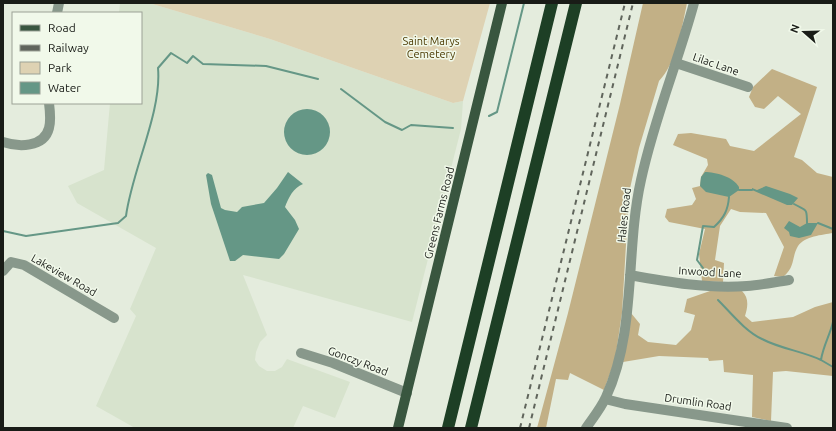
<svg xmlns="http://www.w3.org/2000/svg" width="836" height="431" font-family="Ubuntu,sans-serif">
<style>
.built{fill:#d7e3cd}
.green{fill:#ded2b3}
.forest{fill:#c2b086}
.water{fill:#659786}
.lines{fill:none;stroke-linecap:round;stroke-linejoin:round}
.stream{stroke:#659786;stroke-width:2}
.minor{stroke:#88988b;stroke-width:10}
.major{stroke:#39563f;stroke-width:10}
.highway{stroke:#1d3f25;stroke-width:12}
.rail{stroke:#60655c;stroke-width:2;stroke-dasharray:5 5;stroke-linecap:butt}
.labels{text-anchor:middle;stroke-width:3;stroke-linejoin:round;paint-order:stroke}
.park-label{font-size:11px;fill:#4b3900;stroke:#f1f9ea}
.street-label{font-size:11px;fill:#191c17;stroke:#f1f9ea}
</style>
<rect width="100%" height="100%" fill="#e4ecdd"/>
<!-- built -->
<path class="built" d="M120 3H149L270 39 453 103 463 101 461 129 412 322 243 275 267 335 260 342 256 352 255 360 259 366 267 371H275L282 367 287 359 350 382 335 418 303 406 293 428H135L96 406 136 316 130 309 156 248 77 203 68 186 104 170 110 103H141V13H119Z"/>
<!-- green -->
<path class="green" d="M149 3H490L463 101 453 103 270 39Z"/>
<!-- forest -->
<path class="forest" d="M643 3H687C682 27 676 64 659 81L639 148 629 193 622 313 615 360 604 390 570 373 568 380 556 379 546 428H537L568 313 620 104Z
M772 69 817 87 794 157 802 160 817 173 833 177V233C822 235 805 236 798 246 791 258 796 266 783 277L774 276 784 247 766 213 740 212 731 209 720 226 715 260 724 263 723 282 702 281 699 254 705 229 669 222 665 217 667 209 692 205 696 199 692 188 700 186 701 177 708 165 707 159 673 145 678 134 691 133 726 139 730 146 754 151 801 114 778 96 764 109 755 107 749 97 753 87Z
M710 291H742C749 298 748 306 745 316L752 322 793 317 815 307 833 302V376L786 371 773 372 771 421 752 417 753 375 724 372 723 360 709 361 708 358 659 356 623 362 631 313 640 324 638 335 648 342 676 345 691 330 695 315 684 312 687 299Z"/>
<!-- water -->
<path class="water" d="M284 132a23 23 0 1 1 46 0a23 23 0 1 1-46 0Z
M288 172 303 184C293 188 289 197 285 207L295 220 299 229 284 254 279 259 243 255 235 261H230L211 204 206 175 208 173 212 175 221 208 225 210 237 212 242 207 264 203 277 188Z
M705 172C715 172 734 177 739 187V190L729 197 706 192 700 186 701 177Z
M766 186 790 194 798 198 792 205H787L752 190V188L757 190Z
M789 221 800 227 807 223H818L811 235 799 238 790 236 789 232 784 228Z"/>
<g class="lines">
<!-- stream -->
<path class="stream" d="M341 89 385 122 402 130 411 125 453 128
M489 116 497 112 524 3
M739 190H752
M794 204C806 211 807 207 807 223
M818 223 833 229
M3 231 26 236 118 223 126 216C132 170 162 112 158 68L171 53 187 63 193 56 203 64 266 66 318 79
M703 268 697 260 703 226 714 227C724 218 728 210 729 197
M718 300C731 313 745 331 762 339 781 349 802 351 821 360
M833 322C830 335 823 346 821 360L833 367"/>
<!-- minor -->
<path class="minor" d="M57 13 59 3
M676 63 748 87
M3 142C18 147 44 148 49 128 51 121 50 111 49 103
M3 271 11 262 24 265 114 318
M630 275C668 282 708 289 747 286 761 285 775 282 789 280
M301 353 333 363 407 393
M605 399 625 404 787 428
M586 428C593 418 601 408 606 397 637 330 625 251 641 180 654 119 678 62 694 3"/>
<!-- major -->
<path class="major" d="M398 428 502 3"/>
<!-- highway -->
<path class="highway" d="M448 428 552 3
M471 428 576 3"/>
<!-- rail -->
<path class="rail" d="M520 428 625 3
M529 428 633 3"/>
</g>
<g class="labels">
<!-- park labels -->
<g class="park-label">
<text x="431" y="45">Saint Marys<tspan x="431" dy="13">Cemetery</tspan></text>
</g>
<!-- street labels -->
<g class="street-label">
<text transform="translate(716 64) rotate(19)" y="4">Lilac Lane</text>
<text transform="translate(439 213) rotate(-76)" y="4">Greens Farms Road</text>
<text transform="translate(624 215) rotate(-84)" y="4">Hales Road</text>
<text transform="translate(710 272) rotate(3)" y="4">Inwood Lane</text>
<text transform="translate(64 275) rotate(30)" y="4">Lakeview Road</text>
<text transform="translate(358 361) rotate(21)" y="4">Gonczy Road</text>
<text transform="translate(698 402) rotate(8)" y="4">Drumlin Road</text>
</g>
</g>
<!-- border -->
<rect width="836" height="431" fill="none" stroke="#191c17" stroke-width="8"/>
<!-- legend -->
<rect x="12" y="12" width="130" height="92" fill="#f1f9ea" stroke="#9ba196"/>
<rect x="20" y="25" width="20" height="6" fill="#39563f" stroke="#9ba196"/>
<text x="48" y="32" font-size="12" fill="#191c17">Road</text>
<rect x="20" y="45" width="20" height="6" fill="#60655c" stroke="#9ba196"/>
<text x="48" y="52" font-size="12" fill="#191c17">Railway</text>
<rect x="20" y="62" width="20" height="12" fill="#ded2b3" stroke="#9ba196"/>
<text x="48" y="72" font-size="12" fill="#191c17">Park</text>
<rect x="20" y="82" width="20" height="12" fill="#659786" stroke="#9ba196"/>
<text x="48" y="92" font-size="12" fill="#191c17">Water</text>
<!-- north arrow -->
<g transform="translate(804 32) rotate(290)" stroke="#f1f9ea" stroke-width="3" paint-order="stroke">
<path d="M0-3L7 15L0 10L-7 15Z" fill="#191c17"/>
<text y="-6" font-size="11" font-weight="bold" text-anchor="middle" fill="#191c17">N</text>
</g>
</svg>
